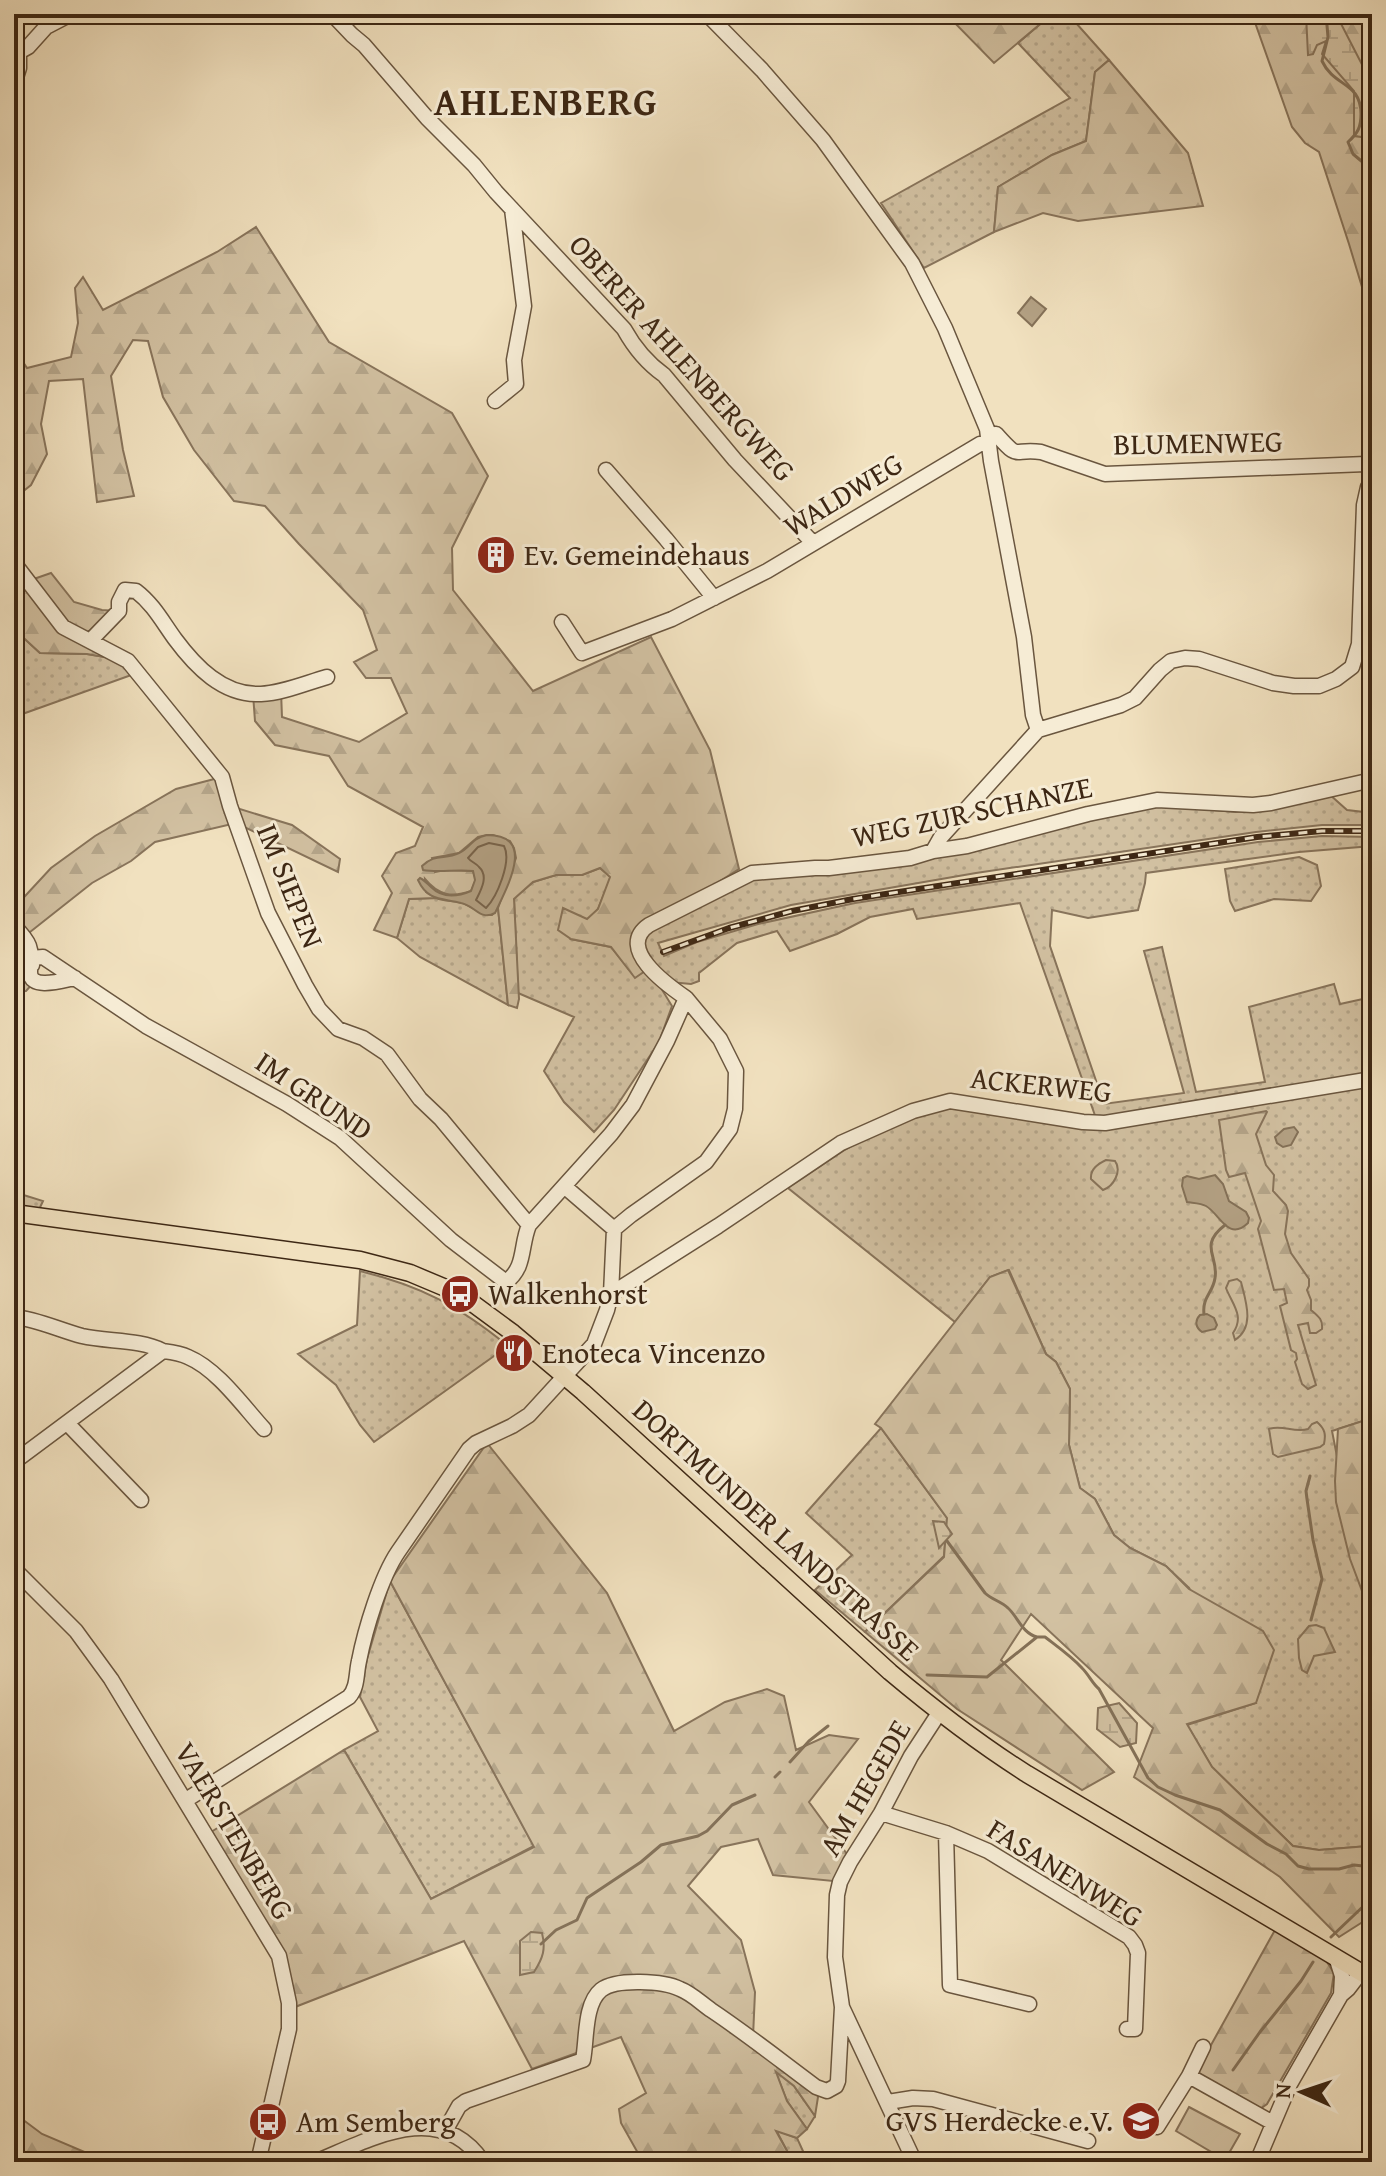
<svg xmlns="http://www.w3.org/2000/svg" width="1386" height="2176" font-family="'Gentium Book Plus',serif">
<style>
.grass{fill:url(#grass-dots);stroke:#88745b;stroke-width:2}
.forest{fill:url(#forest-firs);stroke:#88745b;stroke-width:2}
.wetland{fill:url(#wetland-marsh);stroke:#88745b;stroke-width:2}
.garden{fill:#d2c1a2;stroke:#88745b;stroke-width:2}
.water{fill:#b4a285;stroke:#847158;stroke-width:2}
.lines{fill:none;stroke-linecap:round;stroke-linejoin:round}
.shore{stroke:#78644c;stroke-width:2}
.stream{stroke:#847158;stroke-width:3}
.minor-casing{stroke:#6a563f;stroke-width:17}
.major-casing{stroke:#3d2714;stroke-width:19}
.minor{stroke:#f6ecd5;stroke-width:14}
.major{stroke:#f1e1bf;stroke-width:16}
.rail-casing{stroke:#3d2714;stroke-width:6}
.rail{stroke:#f6ecd5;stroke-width:3;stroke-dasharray:9;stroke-linecap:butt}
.labels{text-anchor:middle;stroke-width:6;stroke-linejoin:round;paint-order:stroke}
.street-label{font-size:30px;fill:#3d2714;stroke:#f6ecd5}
.poi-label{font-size:30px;fill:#3d2714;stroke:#f6ecd5;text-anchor:start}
.district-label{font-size:38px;font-weight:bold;letter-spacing:2px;fill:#3d2714;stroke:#f6ecd5}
</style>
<defs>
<pattern id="grass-dots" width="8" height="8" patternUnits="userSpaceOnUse" patternTransform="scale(2)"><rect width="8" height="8" fill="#d2c1a2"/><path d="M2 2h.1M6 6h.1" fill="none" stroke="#b5a68b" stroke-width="1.8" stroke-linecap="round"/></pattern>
<pattern id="forest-firs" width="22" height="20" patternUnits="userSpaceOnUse" patternTransform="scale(2)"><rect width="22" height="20" fill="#d2c1a2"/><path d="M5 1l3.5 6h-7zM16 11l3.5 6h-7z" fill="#b5a68b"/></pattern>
<pattern id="wetland-marsh" width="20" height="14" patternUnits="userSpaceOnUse" patternTransform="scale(2)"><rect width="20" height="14" fill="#d2c1a2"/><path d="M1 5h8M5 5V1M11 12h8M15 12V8" fill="none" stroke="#b5a68b"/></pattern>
</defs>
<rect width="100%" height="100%" fill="#f1e1bf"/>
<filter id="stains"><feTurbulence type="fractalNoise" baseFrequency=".0025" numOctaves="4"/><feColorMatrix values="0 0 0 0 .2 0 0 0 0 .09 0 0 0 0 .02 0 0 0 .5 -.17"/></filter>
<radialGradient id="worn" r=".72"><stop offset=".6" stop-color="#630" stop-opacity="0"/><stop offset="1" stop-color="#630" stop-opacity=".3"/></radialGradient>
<!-- grass -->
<path class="grass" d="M1052 14H1068L1109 60 1095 72 1086 141 1052 155 998 187 994 232 924 268 881 203 1070 98 1018 43Z
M14 629 40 653 87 654 128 661 137 673 14 717Z
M1329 794 1347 810 1372 813V825H1322L1256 832 976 873 791 905 658 943 664 956 697 942 758 924 855 903 1258 842 1322 836 1372 837V846L1299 852 1146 873 1145 883 1138 910 1088 918 1052 910 1050 946 1104 1104 1184 1093 1144 951 1162 947 1196 1092 1265 1082 1249 1007 1334 984 1340 1004 1372 997V1418L1332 1431 1340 1472 1372 1573V1842L1369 1846 1319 1850 1293 1846 1212 1767 1187 1725 1256 1703 1189 1588 1166 1566 1130 1548 1114 1535 1095 1499 1080 1488 1069 1445 1070 1389 1056 1362 1046 1354 1009 1270 990 1277 955 1322 788 1188 843 1151 885 1127 944 1107 1098 1124 1020 903 917 919 913 909 870 917 837 934 790 951 777 931 737 943 699 973V981L691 984 670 982C657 968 635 951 646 931L756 878 926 858 1080 821 1137 809 1168 806 1236 812 1278 807Z
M1299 857 1317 865 1321 886 1311 901 1274 899 1235 911 1230 901 1225 869Z
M600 868 611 877 598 909 571 939 611 947 635 977 645 971 661 988 672 1006 659 1042 614 1110 594 1132 564 1102 544 1071 574 1017 518 993 514 898 533 882 556 875H582Z
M436 898C446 902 456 900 465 904 476 909 479 915 492 915L498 908 508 1005 420 957 397 938 409 899Z
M14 1192 43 1201 36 1216 14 1213Z
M360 1271C421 1286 459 1306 508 1346L374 1442 360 1425 336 1385 298 1354 357 1325Z
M881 1428 947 1518 944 1556 865 1632 815 1590 852 1555 806 1513Z
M390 1581 534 1846 431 1899 344 1750 378 1731 360 1697 367 1659Z
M775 2070 794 2086 815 2116 807 2129 787 2101Z
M776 2130 797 2138 808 2162H793Z"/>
<!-- forest -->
<path class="forest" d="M946 14H1052L994 63Z
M1252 14H1372V320L1349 244 1319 152 1305 143 1292 127Z
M1109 60 1188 153 1203 206 1078 221 1043 213 994 232 998 187 1052 155 1086 141 1095 72Z
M256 227 329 342 452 413 488 476 452 548 453 590 533 691 651 637 710 750 739 869 701 893 644 921 645 971 635 978 611 947 571 939 558 930 563 908 587 919 598 909 610 877 600 868 582 875H556L533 882 514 899 519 999 517 1008 508 1005 498 908 516 858 514 848 510 841 493 835H487L478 837 459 853 432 858 435 872 445 870 473 871 476 880 471 891C452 898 438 895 425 879L426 892 436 898 409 899 397 938 374 930 392 893 382 876 396 853 415 846 423 827 348 786 329 756 275 745 255 721 253 694 281 691 282 717 359 742 407 713 391 678H366L354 662 377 650 363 610 299 544 265 506 234 501 194 450 163 397 148 341 133 340 111 376 123 450 134 496 97 502 83 379 49 381 41 424 47 454 31 485 21 493 14 492V348L27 368 71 357 78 323 75 288 83 277 103 310 217 252Z
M14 563 28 581 51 573 74 602 102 610 119 611 90 641 128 661 87 654 40 653 14 629Z
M222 777 230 806 292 825 340 859 338 872 236 823 155 842 131 861 92 883 25 936 14 926V908L51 868 95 836 176 789Z
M30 948 35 981 26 991 14 992V954Z
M1266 1111 1267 1112 1256 1134 1266 1165 1274 1175 1273 1191 1286 1205 1288 1211 1285 1234 1291 1253 1309 1279V1286L1307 1290 1311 1300V1310C1318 1316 1323 1319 1322 1329L1316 1333H1310L1308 1323 1298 1325 1316 1385 1308 1389 1302 1384 1295 1362 1297 1359 1296 1353 1291 1350 1280 1306 1287 1303 1284 1289 1274 1290 1258 1229 1261 1221 1245 1173 1229 1177 1226 1170 1219 1120Z
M1106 1160 1115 1161C1122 1171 1114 1186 1103 1190L1091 1179C1090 1169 1098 1164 1106 1160Z
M1008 1270 1046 1354 1056 1362 1070 1389 1069 1445 1080 1488 1095 1499 1114 1535 1130 1548 1166 1566 1189 1589 1263 1631 1274 1650 1256 1703 1187 1724 1212 1767 1293 1846 1319 1850 1368 1846 1372 1842V1916L1339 1937 1280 1877 1134 1777 1153 1728 1031 1614 1001 1660 1114 1772 1082 1790 957 1709 865 1632 944 1557 947 1518 881 1428 875 1424 990 1277Z
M1237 1279 1241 1282C1246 1302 1255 1327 1235 1340L1233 1333C1245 1316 1232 1304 1226 1288L1229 1281Z
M1372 1418V1656L1368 1607 1350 1559 1336 1502 1335 1481 1338 1429Z
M1317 1422C1325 1429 1326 1434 1324 1444L1320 1447 1278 1457 1273 1454 1269 1429C1281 1424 1294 1433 1308 1429L1312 1424Z
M487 1443 607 1593 674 1731 725 1702 767 1689 784 1696 796 1750 829 1735 858 1739 809 1802 847 1854 833 1881 773 1875 758 1839 721 1847 688 1886 741 1940 755 1992 753 2037 813 2084 818 2097 815 2116 794 2086 776 2072 787 2101 807 2129 797 2138 776 2131 793 2162H643L621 2123 619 2109 646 2093 621 2037 532 2069 464 1941 295 2007 290 1977 211 1832 344 1750 431 1899 534 1847 390 1581Z
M1316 1625 1324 1628 1335 1652 1314 1656 1307 1673 1302 1670 1299 1658 1298 1639 1309 1626Z
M1275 1930 1325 1959 1334 1973 1331 1993 1267 2104 1260 2109 1200 2076 1196 2072Z
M14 2113 42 2134 108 2162H14Z"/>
<!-- wetland -->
<path class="wetland" d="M1306 14H1336L1371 82 1370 138 1354 136V91L1322 54 1326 41 1317 45 1313 54 1308 55Z
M933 1521 944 1522 952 1534 939 1548Z
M1119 1703 1137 1723 1136 1743 1120 1747 1097 1729 1098 1708Z
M531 1932 542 1933C546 1949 543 1958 534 1972L520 1975V1941Z"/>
<!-- garden -->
<path class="garden" d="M1189 2107 1240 2134 1225 2160 1176 2131Z"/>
<!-- water -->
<path class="water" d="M1031 297 1046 309 1032 326 1018 313Z
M487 835C537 835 507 887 495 913 480 921 476 906 461 903 443 898 428 902 418 880L420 878C424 880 427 883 431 887 442 898 457 897 471 891L475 880 473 871C456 869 439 873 423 870L422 866C435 853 445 860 459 853 471 848 470 839 487 835Z
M1294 1127 1298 1132 1291 1145 1283 1147 1277 1143 1275 1137 1284 1129Z
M1215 1175 1223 1184 1229 1201 1246 1212 1249 1218 1248 1223C1228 1242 1220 1214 1206 1206 1201 1203 1193 1203 1187 1202L1182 1186 1183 1178 1187 1176 1199 1179Z
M1207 1314 1214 1318 1217 1325 1215 1329 1202 1332C1196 1328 1194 1321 1200 1315Z"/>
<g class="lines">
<!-- shore -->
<path class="shore" d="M489 843 504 846C512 861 497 897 486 908L476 900C481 890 489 876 479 867 476 863 471 862 468 858L478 847Z"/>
<!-- stream -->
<path class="stream" d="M1326 14 1328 37 1322 61C1334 87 1361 82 1361 114 1361 127 1358 133 1348 142L1353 154 1372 170
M1204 1314C1202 1297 1213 1293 1215 1278 1219 1256 1198 1246 1225 1225
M1310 1476 1306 1491 1307 1499 1313 1540 1322 1579 1311 1620
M947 1541 985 1593C992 1600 1001 1601 1008 1608 1018 1617 1022 1633 1037 1637
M927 1675 987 1677 1037 1637H1045C1058 1647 1071 1656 1082 1668 1089 1675 1092 1683 1099 1689L1148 1778 1158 1787 1175 1795 1220 1810 1267 1844 1286 1854 1298 1866 1309 1869H1339L1354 1865 1372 1867
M790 1762 809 1741 828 1726
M775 1777 780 1772
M1331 1937 1372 1898
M541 1944 556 1930 577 1920 587 1898 641 1862 661 1845 698 1836 707 1831 732 1805 755 1795
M1233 2070 1260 2032 1301 1981 1313 1962"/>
<defs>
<path id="minor" d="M332 14 352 35 364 45 427 118 474 165 496 192 624 329C634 347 647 363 664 375L735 460 813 543
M707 14 762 70 823 140 912 263 945 328 987 429 991 461 1024 637 1033 715 1038 730
M19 52 28 47 46 27 71 14
M14 84 19 68V52L15 47
M495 401 516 384 514 360 524 306 512 209
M988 435 996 434C1021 462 1011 448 1041 452L1105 474 1366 464 1372 467
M606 470 666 539 714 598
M14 563 63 627 128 661 222 777 230 806 268 913 305 985 319 1009 338 1029 363 1038 387 1054 420 1099 441 1119 529 1225
M562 622 582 653 672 619 767 571 980 444 989 443
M90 641 119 611V602L125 590 136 591C153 604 162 621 175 639 195 666 223 696 261 694 283 693 306 683 327 677
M1038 730 1121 705 1135 698 1160 670 1171 661 1185 658 1199 659 1273 683 1294 686H1319L1336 679 1352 667 1359 644 1364 505 1368 487 1372 482
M933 851 941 837 1038 730
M14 926C20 932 26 938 29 946 33 957 30 962 30 972 30 991 64 980 75 978
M32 958 43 957 146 1026 287 1104 340 1138 451 1240 506 1282C526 1267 520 1247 529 1225L611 1134 633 1105 667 1041 686 998C667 985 615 948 649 925L752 873 815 868H829L910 858 933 851 967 846 1088 814 1157 800 1253 805 1271 803 1372 780
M14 970 32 965
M564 1186 614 1229
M611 1294 718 1226 841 1143 913 1111 950 1101 1083 1122 1105 1123 1372 1079
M14 1317C37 1319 59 1330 82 1336 108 1342 139 1339 163 1351
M67 1423 141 1500
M14 1462 163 1351C171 1352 180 1353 188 1357 217 1369 243 1406 264 1429
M14 1569 76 1631 111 1679 279 1956 289 2003V2029L258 2162
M186 1800 349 1697C358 1687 356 1673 359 1661 365 1630 381 1577 398 1552L469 1449 476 1443 512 1426 529 1415 594 1344 607 1310 611 1294 614 1229 631 1215 706 1162 730 1129 735 1109 736 1071 720 1039 686 998
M881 1813 946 1833 988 1851 1129 1937 1135 1945 1138 1953 1135 2029H1127
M946 1833 950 1985 1029 2004
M1336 1957 1342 1976 1341 1995
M1203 2047 1189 2076 1273 2123
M888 2102 913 2098 933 2099 1088 2141
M1157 2127 1189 2076
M445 2131 459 2106 466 2101 583 2060C587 2040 584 2004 601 1990 616 1978 664 1981 680 1989 691 1993 701 2003 711 2010 747 2034 781 2061 816 2087L827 2091 836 2086 838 2081 842 2007
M315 2162C369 2140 440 2098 483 2162
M913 2162 911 2154 842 2007 835 1957 837 1895 840 1882 850 1862 881 1813 911 1756 939 1713
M1257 2162 1290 2084 1341 1995 1348 1989 1361 1972"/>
<path id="major" d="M14 1213 360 1260 410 1273 460 1294 513 1333 583 1392 890 1672C934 1709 978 1743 1027 1774L1372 1979"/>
</defs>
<!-- minor casing -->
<use href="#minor" class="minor-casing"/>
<!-- major casing -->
<use href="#major" class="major-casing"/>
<!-- minor -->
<use href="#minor" class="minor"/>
<!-- major -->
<use href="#major" class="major"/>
<defs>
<path id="rail" d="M663 952 729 928 792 911 853 899 1257 837 1322 831H1372"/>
</defs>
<!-- rail casing -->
<use href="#rail" class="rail-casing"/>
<!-- rail -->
<use href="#rail" class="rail"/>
</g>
<!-- icons -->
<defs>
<symbol id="building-disc" viewBox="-11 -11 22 22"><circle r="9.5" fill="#8f2418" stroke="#f6ecd5"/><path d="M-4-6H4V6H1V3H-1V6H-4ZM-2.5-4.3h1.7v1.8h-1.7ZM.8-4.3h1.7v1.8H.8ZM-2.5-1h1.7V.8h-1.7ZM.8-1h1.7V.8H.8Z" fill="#fff"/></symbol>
<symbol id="bus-disc" viewBox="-11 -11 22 22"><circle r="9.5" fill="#8f2418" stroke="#f6ecd5"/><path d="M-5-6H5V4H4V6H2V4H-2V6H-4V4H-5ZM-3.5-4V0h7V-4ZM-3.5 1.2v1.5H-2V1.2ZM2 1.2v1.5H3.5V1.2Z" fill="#fff"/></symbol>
<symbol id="restaurant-disc" viewBox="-11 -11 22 22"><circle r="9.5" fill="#8f2418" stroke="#f6ecd5"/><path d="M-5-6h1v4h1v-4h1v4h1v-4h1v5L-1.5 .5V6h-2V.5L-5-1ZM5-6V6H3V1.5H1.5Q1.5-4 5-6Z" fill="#fff"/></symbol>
<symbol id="school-disc" viewBox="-11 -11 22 22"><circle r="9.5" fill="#8f2418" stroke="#f6ecd5"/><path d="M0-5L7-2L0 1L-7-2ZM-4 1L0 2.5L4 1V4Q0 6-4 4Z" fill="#fff"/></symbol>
</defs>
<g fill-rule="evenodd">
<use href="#building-disc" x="474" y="533" width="44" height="44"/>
<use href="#bus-disc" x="438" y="1272" width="44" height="44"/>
<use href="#restaurant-disc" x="492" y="1331" width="44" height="44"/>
<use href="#school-disc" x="1119" y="2099" width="44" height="44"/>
<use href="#bus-disc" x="246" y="2100" width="44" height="44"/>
</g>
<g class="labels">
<!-- street labels -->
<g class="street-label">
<text transform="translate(682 358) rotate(48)" y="10">OBERER AHLENBERGWEG</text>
<text transform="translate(1198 443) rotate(-1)" y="10">BLUMENWEG</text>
<text transform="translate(843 495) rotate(-31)" y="10">WALDWEG</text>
<text transform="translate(972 812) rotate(-12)" y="10">WEG ZUR SCHANZE</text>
<text transform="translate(290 886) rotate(68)" y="10">IM SIEPEN</text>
<text transform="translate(1041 1085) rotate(6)" y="10">ACKERWEG</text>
<text transform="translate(314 1096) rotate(34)" y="10">IM GRUND</text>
<text transform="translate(776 1530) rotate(42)" y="10">DORTMUNDER LANDSTRASSE</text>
<text transform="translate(865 1788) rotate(-60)" y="10">AM HEGEDE</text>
<text transform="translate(234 1831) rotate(59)" y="10">VAERSTENBERG</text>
<text transform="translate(1065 1873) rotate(32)" y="10">FASANENWEG</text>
</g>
<!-- poi labels -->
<g class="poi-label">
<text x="524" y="565">Ev. Gemeindehaus</text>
<text x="488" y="1304">Walkenhorst</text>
<text x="542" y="1363">Enoteca Vincenzo</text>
<text x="1113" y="2131" text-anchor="end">GVS Herdecke e.V.</text>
<text x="296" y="2132">Am Semberg</text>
</g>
<!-- district labels -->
<g class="district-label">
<text x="546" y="115">AHLENBERG</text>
</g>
</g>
<!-- margin -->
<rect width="1386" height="2176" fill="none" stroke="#f1e1bf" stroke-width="48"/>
<rect x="16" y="16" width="1354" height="2144" fill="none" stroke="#3d2714" stroke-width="4"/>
<rect x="24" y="24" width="1338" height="2128" fill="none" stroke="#3d2714" stroke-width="2"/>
<!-- north arrow -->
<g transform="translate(1302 2092) rotate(273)" stroke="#f6ecd5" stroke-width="6" paint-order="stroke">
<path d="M0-6L14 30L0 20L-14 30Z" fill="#3d2714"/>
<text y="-12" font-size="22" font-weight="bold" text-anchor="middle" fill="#3d2714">N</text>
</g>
<rect width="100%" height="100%" filter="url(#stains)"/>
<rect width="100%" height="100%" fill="url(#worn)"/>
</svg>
